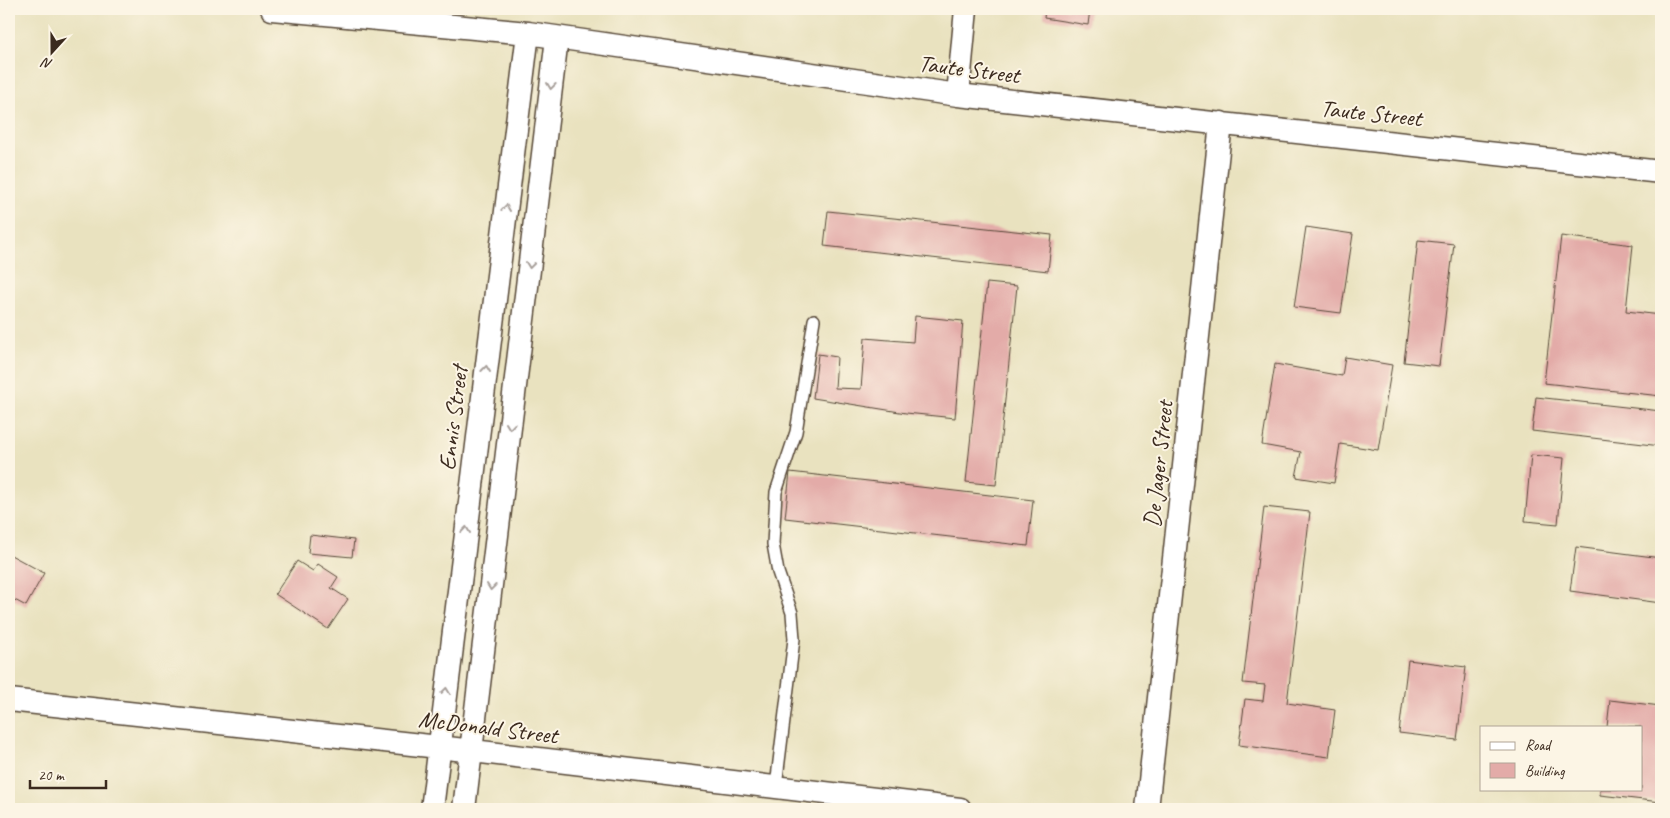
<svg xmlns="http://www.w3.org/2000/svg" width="1670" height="818" font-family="Caveat,sans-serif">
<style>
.building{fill:#e3aba8}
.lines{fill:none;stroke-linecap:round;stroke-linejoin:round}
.lane-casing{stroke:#554636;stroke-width:14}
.street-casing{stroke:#554636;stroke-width:25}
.lane{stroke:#fff;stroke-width:11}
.street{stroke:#fff;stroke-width:22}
.oneway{stroke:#a79f9a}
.labels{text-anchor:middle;stroke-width:4;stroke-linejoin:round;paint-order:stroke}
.street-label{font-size:24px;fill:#3b2a1e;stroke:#fcf5e5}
</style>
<rect width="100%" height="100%" fill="#fcf5e5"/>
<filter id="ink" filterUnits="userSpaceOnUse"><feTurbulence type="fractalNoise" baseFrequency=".02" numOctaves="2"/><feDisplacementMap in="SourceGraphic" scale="10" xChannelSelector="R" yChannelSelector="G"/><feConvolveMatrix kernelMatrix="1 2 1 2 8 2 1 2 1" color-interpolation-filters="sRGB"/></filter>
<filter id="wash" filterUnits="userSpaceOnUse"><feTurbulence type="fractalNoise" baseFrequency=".0096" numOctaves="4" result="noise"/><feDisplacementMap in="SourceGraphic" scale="20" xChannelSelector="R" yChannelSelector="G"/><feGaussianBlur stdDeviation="1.12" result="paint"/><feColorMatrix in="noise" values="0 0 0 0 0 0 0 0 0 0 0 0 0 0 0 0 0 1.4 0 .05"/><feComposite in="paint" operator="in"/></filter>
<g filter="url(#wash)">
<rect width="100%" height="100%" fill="#e9e2bf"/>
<g id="blocks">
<!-- building -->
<path class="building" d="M1045 9H1090L1088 25 1044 18Z
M828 211 1052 235 1048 271 824 246Z
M1306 227 1353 234 1341 313 1294 307Z
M1561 236 1633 245 1626 311 1661 315V396L1544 383Z
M1418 240 1454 244 1439 366 1404 362Z
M987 283 1017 286 996 485 966 482Z
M915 316 963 321 955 418 906 413 813 398 818 354 837 357 835 388 861 389 865 338 913 342Z
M1345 357 1392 365 1378 450 1340 444 1334 483 1296 477 1301 452 1262 445 1275 364 1342 376Z
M1536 397 1661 411V446L1532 431Z
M1531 455 1564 458 1558 524 1525 521Z
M790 472 1033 500 1028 546 785 518Z
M1264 507 1310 512 1287 703 1335 710 1329 757 1239 745 1245 699 1263 701 1265 685 1243 683Z
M310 535 354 540 352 557 308 553Z
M1576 547 1661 558V603L1570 591Z
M9 554 44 573 26 606 9 597Z
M297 561 313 571 318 564 338 577 331 588 348 599 328 629 275 594Z
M1408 660 1466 667 1457 740 1399 733Z
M1610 700 1661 706V802L1600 795V789H1641V727H1607Z"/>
</g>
</g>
<g filter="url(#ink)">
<use href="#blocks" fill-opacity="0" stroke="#554636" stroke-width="1"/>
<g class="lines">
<defs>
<path id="lane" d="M776 786 794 639 792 613 778 572 773 544 776 492 796 432 814 320"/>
<path id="street" d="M272 9 528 33 958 95 1661 172
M958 95 966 9
M9 700 439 747 960 809
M432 809 528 33
M464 809 557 38
M1147 809 1221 123"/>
</defs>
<!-- lane casing -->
<use href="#lane" class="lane-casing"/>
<!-- street casing -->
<use href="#street" class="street-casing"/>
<!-- lane -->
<use href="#lane" class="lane"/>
<!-- street -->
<use href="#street" class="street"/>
</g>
<!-- one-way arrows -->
<defs><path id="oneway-chevron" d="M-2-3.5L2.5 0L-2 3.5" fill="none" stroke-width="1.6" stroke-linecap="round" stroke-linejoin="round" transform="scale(1.25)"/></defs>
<g class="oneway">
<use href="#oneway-chevron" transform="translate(551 86) rotate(97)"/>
<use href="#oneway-chevron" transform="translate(506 208) rotate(-83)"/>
<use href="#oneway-chevron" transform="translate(530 265) rotate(97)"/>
<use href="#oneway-chevron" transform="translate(486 369) rotate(-83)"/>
<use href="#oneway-chevron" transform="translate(510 426) rotate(97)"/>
<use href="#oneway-chevron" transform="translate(466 530) rotate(-83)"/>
<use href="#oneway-chevron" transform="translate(491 587) rotate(97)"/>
<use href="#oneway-chevron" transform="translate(446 691) rotate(-83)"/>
</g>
</g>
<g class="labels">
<!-- street labels -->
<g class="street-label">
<text transform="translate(969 69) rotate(7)" y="8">Taute Street</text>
<text transform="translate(1371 113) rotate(6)" y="8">Taute Street</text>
<text transform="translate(453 418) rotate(-83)" y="8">Ennis Street</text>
<text transform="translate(1158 464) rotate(-84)" y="8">De Jager Street</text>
<text transform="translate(488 727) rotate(7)" y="8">McDonald Street</text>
</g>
</g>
<!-- margin -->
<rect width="1670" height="818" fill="none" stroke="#fcf5e5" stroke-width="30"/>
<!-- legend -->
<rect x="1480" y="726" width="162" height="65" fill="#fcf5e5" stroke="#afa495"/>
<rect x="1490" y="742" width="25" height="8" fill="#ffffff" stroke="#afa495"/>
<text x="1525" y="750" font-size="15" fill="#3b2a1e">Road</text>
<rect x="1490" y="763" width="25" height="15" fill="#e3aba8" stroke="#afa495"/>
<text x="1525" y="776" font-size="15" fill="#3b2a1e">Building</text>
<!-- north arrow -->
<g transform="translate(52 52) rotate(201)" stroke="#fcf5e5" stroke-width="4" paint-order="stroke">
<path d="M0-4L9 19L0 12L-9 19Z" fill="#3b2a1e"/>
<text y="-8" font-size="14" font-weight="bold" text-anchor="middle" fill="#3b2a1e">N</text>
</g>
<!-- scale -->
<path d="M30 780v8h76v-8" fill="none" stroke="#3b2a1e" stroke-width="2.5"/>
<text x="38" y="780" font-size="15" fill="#3b2a1e" stroke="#fcf5e5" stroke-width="4" paint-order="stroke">20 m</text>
</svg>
